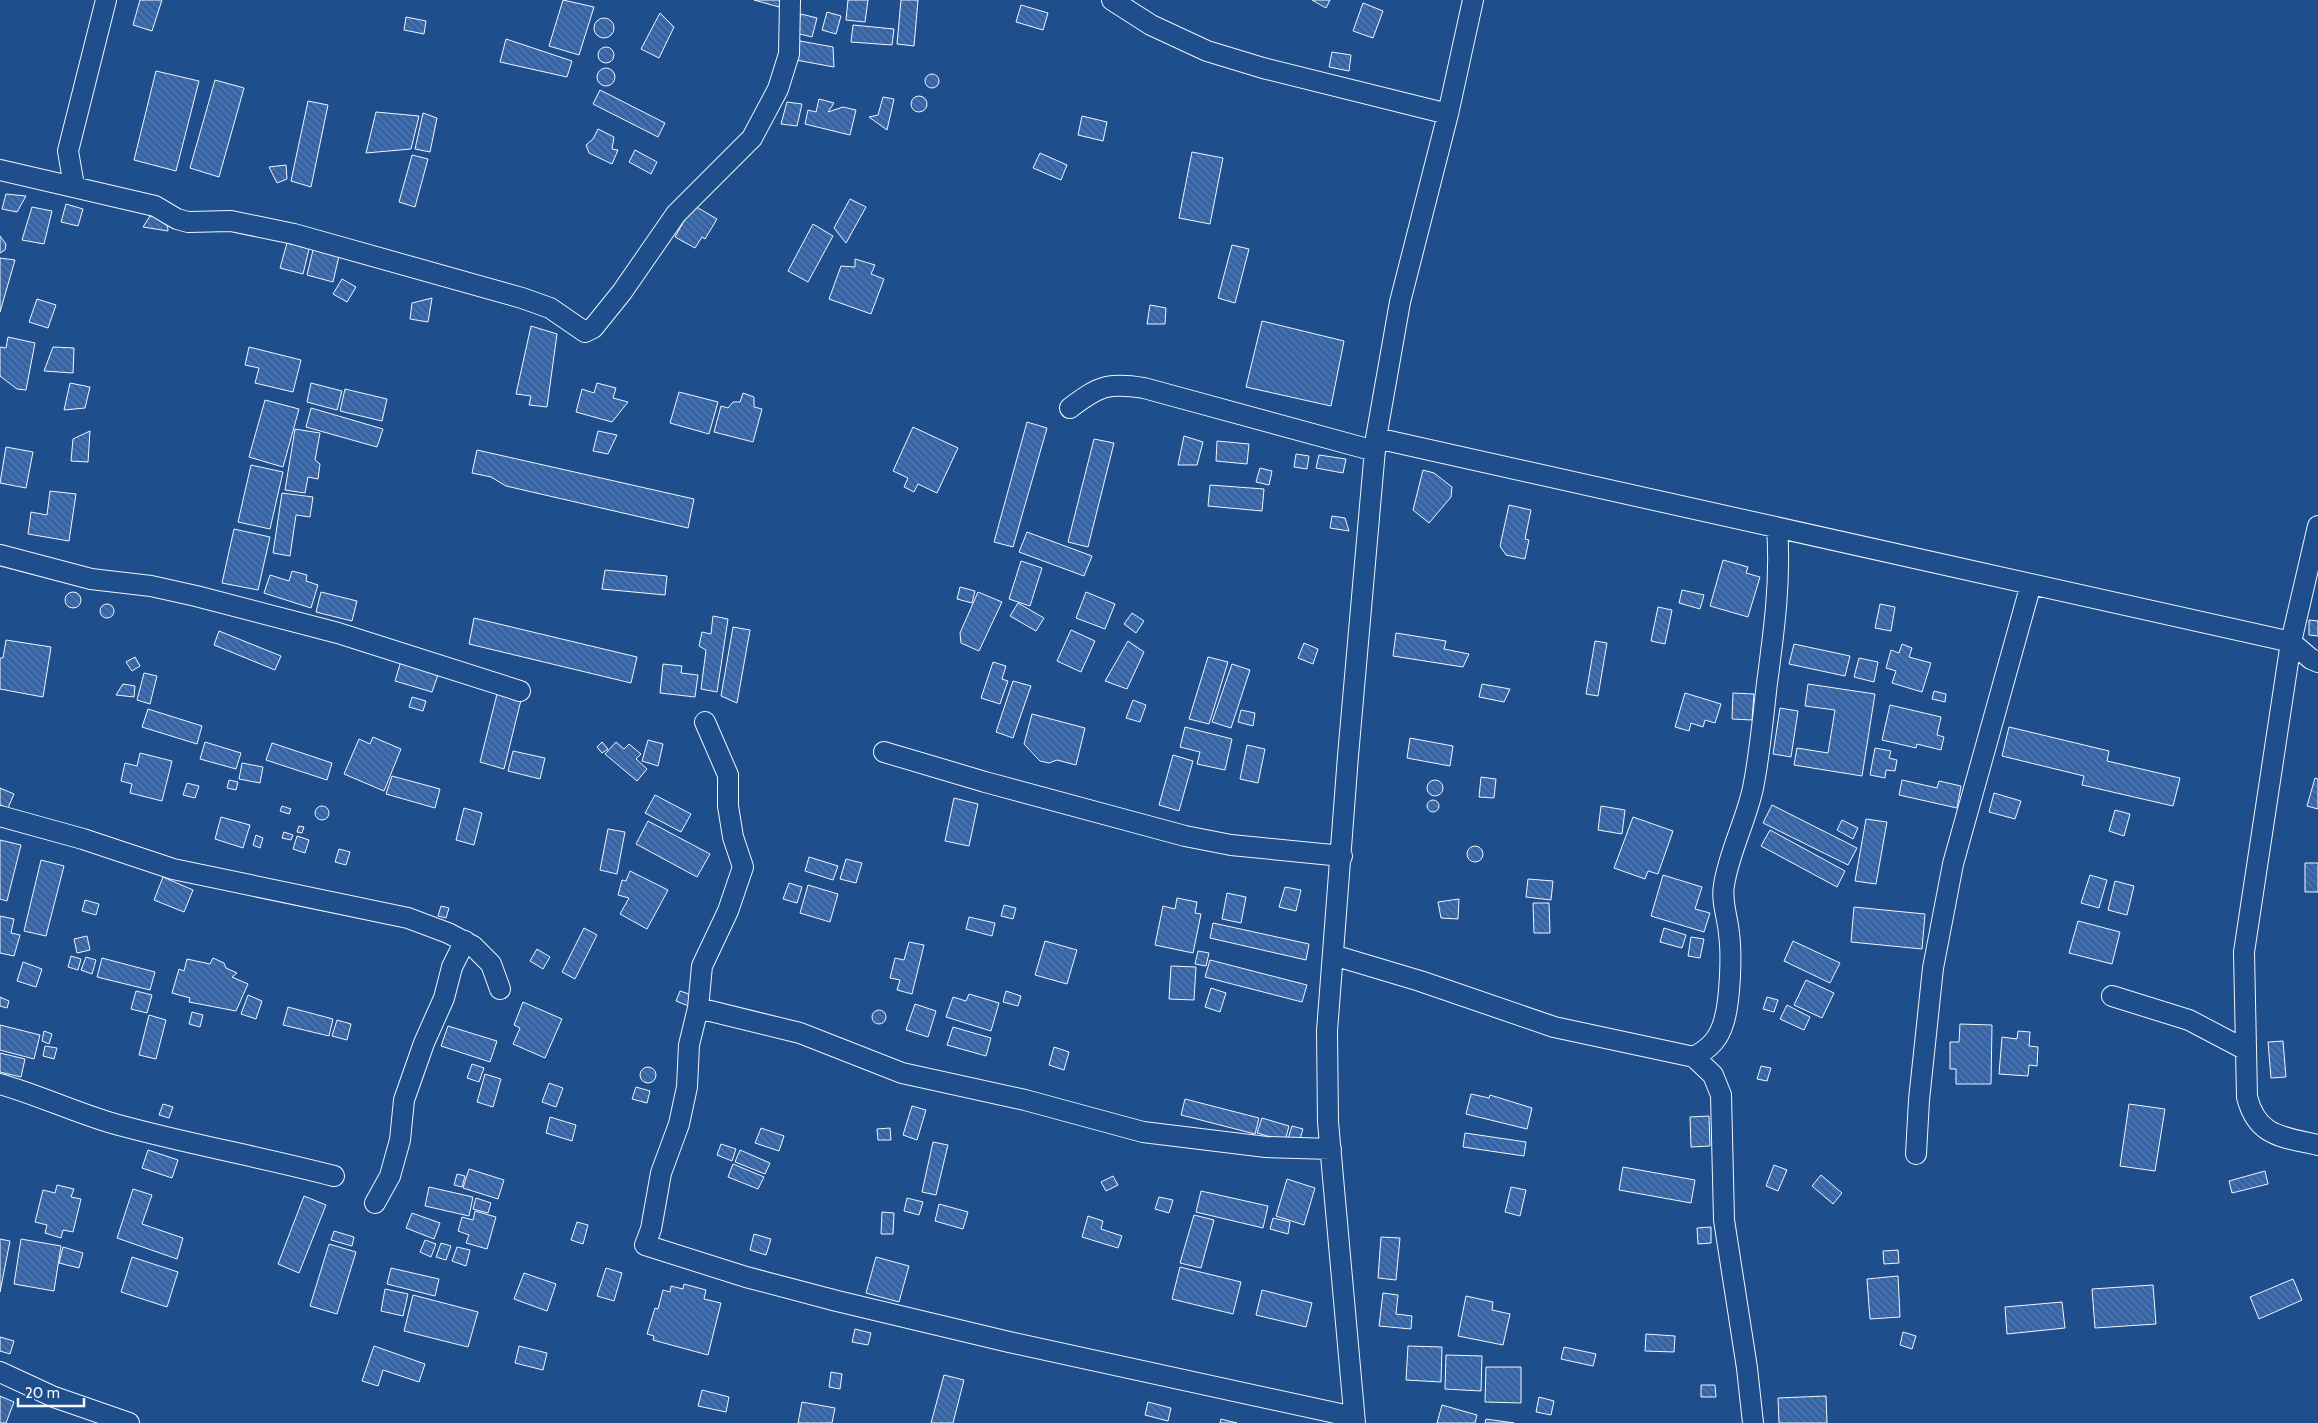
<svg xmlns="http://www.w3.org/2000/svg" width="2318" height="1423" font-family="Cabin,sans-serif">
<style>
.building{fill:url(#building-back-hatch);stroke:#f2f6ff}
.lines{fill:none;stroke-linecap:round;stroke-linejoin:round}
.minor-casing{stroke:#f2f6ff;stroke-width:22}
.minor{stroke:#1f4e8c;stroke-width:20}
</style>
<defs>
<pattern id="building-back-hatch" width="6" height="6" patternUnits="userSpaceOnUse" patternTransform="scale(1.25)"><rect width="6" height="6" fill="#3563a3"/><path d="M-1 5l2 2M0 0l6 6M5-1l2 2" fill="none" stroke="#537ab1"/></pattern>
</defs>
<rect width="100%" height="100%" fill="#1f4e8c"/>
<!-- building -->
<path class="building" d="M140 0H162L152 31 133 25Z
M563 0 594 7 579 55 549 46Z
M754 0H781L779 7Z
M848 0H868L865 22 846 20Z
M901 0H918L914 46 897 44Z
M1312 0H1330L1326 8Z
M1363 3 1383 11 1373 38 1353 31Z
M1021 5 1048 13 1043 30 1016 22Z
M827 12 841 16 836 34 822 30Z
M660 13 674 27 659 58 641 49Z
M801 14 817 18 812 37 796 33Z
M406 17 426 21 424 34 404 30Z
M594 28a10 10 0 1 1 20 0a10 10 0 1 1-20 0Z
M853 25 894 29 892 45 851 42Z
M506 39 572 61 567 77 500 62Z
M800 41 833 47 834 67 796 60Z
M598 55a8 8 0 1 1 16 0a8 8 0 1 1-16 0Z
M1332 52 1351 55 1349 71 1329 67Z
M597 77a9 9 0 1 1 18 0a9 9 0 1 1-18 0Z
M156 71 199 81 176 171 134 160Z
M925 81a7 7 0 1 1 14 0a7 7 0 1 1-14 0Z
M215 80 244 88 219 177 190 168Z
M600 90 665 123 658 137 593 104Z
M911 104a8 8 0 1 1 16 0a8 8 0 1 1-16 0Z
M883 97 894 99 887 130 869 117 878 115Z
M819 99 834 103 828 112 843 107 856 110 850 135 805 124 808 110 816 112Z
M308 101 328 105 311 187 291 181Z
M787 102 802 104 797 126 781 124Z
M376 112 419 116 411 149 366 153Z
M423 113 437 118 430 152 415 149Z
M1082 116 1107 122 1103 141 1078 135Z
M598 129 614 137 612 149 618 150 612 164 589 153 586 145 593 139Z
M635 150 657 162 651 174 629 162Z
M1192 152 1223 158 1210 224 1179 218Z
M1040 153 1067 165 1061 180 1033 168Z
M412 155 428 159 415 207 399 202Z
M286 165 287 179 277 183 269 167Z
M6 194 26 196 17 212 2 209Z
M850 199 866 207 846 243 834 228Z
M66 204 83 209 78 226 61 222Z
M693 205 717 219 705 239 702 237 695 248 675 237Z
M32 207 52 211 44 244 22 240Z
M150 216 167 219 168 231 143 227Z
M813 224 833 236 808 282 788 271Z
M0 236 6 244 5 250 0 253Z
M287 243 309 249 303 274 280 268Z
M1232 245 1249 249 1235 303 1218 298Z
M313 250 339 256 333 282 307 275Z
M0 258 15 260 0 312Z
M855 259 875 265 871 274 884 279 871 314 829 299 841 266 855 267Z
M342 279 356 287 347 302 333 294Z
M432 298 428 322 410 319 412 303Z
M37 299 56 305 48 328 29 322Z
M1150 305 1166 308 1165 324H1147Z
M1262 321 1344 341 1331 406 1246 387Z
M531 326 557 334 547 407 529 405 531 396 516 394Z
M8 337 35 343 26 390 17 389 0 376V347L6 348Z
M53 347 74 348 73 373 44 371Z
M249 347 301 360 293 392 255 383 259 368 245 365Z
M70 383 90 387 85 408 64 410Z
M311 383 342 391 337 410 307 402Z
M597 383 616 388 613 398 628 402 612 422 576 412 582 389 594 393Z
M345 389 387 399 382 421 340 411Z
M679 392 718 402 709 434 670 423Z
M743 393 754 397V407L762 409 753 442 714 432 721 406 728 408 733 402H740Z
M265 400 299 409 283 467 249 457Z
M311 408 383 429 377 447 306 427Z
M1027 422 1047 428 1013 547 994 542Z
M913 427 958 448 937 493 918 484 914 492 904 487 908 478 893 471Z
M295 429 320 433 315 460 320 464 318 479 308 477 305 493 285 490Z
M90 431 88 462 71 461 73 439Z
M598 431 617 435 608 454 593 451Z
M1184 436 1203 442 1197 465H1178Z
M1094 439 1114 443 1088 547 1068 542Z
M1217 441 1249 444 1247 464 1216 461Z
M6 447 33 452 26 488 0 483Z
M477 450 694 499 688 528 506 486 491 477 472 473Z
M1296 454 1309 456 1307 469 1294 467Z
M1319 455 1346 459 1343 473 1316 468Z
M251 465 283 472 270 529 238 522Z
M1260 468 1272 471 1269 485 1256 482Z
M1423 470 1434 473 1452 487 1451 497 1429 523 1413 510Z
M1210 485 1264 489 1262 511 1208 506Z
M50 491 76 494 69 541 28 534 31 512 47 515Z
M282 493 313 497 310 517 296 515 290 556 273 553Z
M1509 505 1531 510 1525 539 1529 540 1525 559 1506 555 1500 546Z
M1332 516 1345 518 1349 531 1330 528Z
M234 529 270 537 258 590 222 583Z
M1027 532 1092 556 1084 576 1019 552Z
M1723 560 1748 567 1746 573 1760 577 1748 617 1710 606Z
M1021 561 1042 568 1030 606 1009 599Z
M605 570 667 576 665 595 602 589Z
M292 571 307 575 306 581 318 585 311 608 264 593 270 575 289 581Z
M960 587 975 591 972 603 957 599Z
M1682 590 1704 595 1700 609 1679 603Z
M321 592 357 601 352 621 316 612Z
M978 592 1002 602 979 651 961 643 960 633Z
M1086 592 1115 604 1105 629 1076 618Z
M65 600a8 8 0 1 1 16 0a8 8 0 1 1-16 0Z
M1018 603 1044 618 1036 631 1010 616Z
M1880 604 1895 607 1891 631 1875 628Z
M100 611a7 7 0 1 1 14 0a7 7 0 1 1-14 0Z
M1658 607 1672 610 1665 644 1651 641Z
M1132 613 1144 621 1136 633 1124 624Z
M713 616 728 619 717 692 701 689 706 650 699 646 702 632 711 634Z
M474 618 637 657 631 683 469 644Z
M2309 620 2318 621V636L2309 635Z
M733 627 750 630 737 703 721 696Z
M1071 630 1095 641 1081 672 1057 661Z
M219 631 281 656 275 670 214 645Z
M1396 633 1446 641 1444 649 1469 654 1463 667 1393 656Z
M6 640 51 647 43 697 0 689V658H3Z
M1128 641 1144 652 1127 689 1105 681Z
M1595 641 1607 643 1598 696 1586 694Z
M1304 643 1318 649 1313 664 1298 658Z
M1794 644 1850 656 1845 676 1789 664Z
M1902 644 1912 648 1909 657 1931 663 1922 692 1892 683 1896 671 1886 668 1891 650 1899 653Z
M135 657 140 666 132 671 126 662Z
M1208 657 1228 662 1209 724 1189 719Z
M1859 658 1878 662 1874 682 1854 677Z
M401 661 439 672 432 692 395 681Z
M993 662 1006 666 1002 679 1008 681 1000 704 981 698Z
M663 664 682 666 681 673 698 675 695 697 660 693Z
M1232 664 1250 670 1231 728 1212 722Z
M144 673 157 676 150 704 137 700Z
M1013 681 1031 686 1013 738 996 732Z
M123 684 135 686 134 697 116 695Z
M1482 684 1510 689 1504 702 1479 697Z
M1808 684 1875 694 1862 776 1794 765 1797 748 1828 753 1835 710 1805 706Z
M498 690 522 696 504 769 480 762Z
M1934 691 1946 694 1945 702 1932 699Z
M1685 693 1721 704 1715 723 1705 720 1703 727 1691 723 1689 731 1675 727Z
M1733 693 1754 694 1752 720 1732 719Z
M412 697 426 701 423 711 409 707Z
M1133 700 1146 705 1140 722 1126 718Z
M1890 705 1941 717 1937 735 1944 737 1941 750 1917 744 1916 748 1882 740Z
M1780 708 1798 711 1791 757 1773 754Z
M148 709 202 726 197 744 142 727Z
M1241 710 1255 713 1253 726 1238 722Z
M1032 714 1085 728 1076 765 1057 760 1049 763 1040 761 1024 744Z
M1185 727 1232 739 1225 770 1197 764 1200 752 1180 747Z
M2009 727 2109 751 2107 761 2180 778 2173 806 2082 785 2084 776 2002 756Z
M373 737 401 749 384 791 344 774 359 739 370 744Z
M1410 738 1453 746 1450 766 1407 758Z
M648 740 663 744 658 766 642 761Z
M205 742 241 753 236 769 200 759Z
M602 742 608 749 602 753 597 747Z
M616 742 624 749 629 744 641 754 636 759 647 769 637 781 605 754Z
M272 743 332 763 327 780 266 760Z
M1247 745 1265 749 1258 783 1240 779Z
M1875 748 1891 751 1889 758 1897 760 1895 771 1886 770 1885 778 1870 775Z
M513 751 545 758 540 779 508 771Z
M140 753 172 761 162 801 130 793 132 784 121 781 125 763 137 766Z
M1173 755 1193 761 1179 811 1159 805Z
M242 763 263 767 260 783 239 779Z
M392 776 440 789 435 808 386 794Z
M1481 777 1496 779 1494 798 1479 797Z
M2315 778 2318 779V809L2307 806Z
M1427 788a8 8 0 1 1 16 0a8 8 0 1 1-16 0Z
M229 780 238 782 236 790 227 788Z
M1902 780 1937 788 1939 781 1961 786 1957 808 1899 795Z
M187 783 199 786 195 798 183 795Z
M0 788 14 794 8 808 0 805Z
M1994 793 2021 801 2015 819 1989 812Z
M655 795 691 814 681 832 645 813Z
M954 798 978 804 969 846 945 841Z
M1427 806a6 6 0 1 1 12 0a6 6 0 1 1-12 0Z
M1772 805 1857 848 1848 865 1763 823Z
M315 813a7 7 0 1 1 14 0a7 7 0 1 1-14 0Z
M282 806 291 809 289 814 280 811Z
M1601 806 1625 810 1622 834 1598 830Z
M464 808 482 813 474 845 456 840Z
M2115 810 2130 814 2124 836 2109 831Z
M221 817 250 825 243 848 215 839Z
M1633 817 1673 831 1658 874 1648 871 1645 879 1614 868Z
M1866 819 1887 822 1876 884 1855 881Z
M1842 820 1858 828 1853 839 1837 830Z
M648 821 710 854 697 877 636 844Z
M299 826 304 827 302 833 297 832Z
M608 829 625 832 617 874 600 870Z
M1770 830 1845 871 1837 887 1761 846Z
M284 832 293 835 291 840 282 838Z
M256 835 263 838 260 848 253 845Z
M297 836 309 840 305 853 293 849Z
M0 840 21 845 7 901 0 899Z
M1467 854a8 8 0 1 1 16 0a8 8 0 1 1-16 0Z
M339 849 350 852 346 865 335 862Z
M809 857 838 866 833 880 805 871Z
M846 859 862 863 856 883 840 879Z
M41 860 64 866 46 936 24 931Z
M2305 863H2318V892H2305Z
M630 871 668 890 647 929 620 914 629 898 618 895 622 880 626 881Z
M1663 875 1702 887 1695 909 1710 913 1704 932 1651 916Z
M2090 875 2107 880 2099 908 2081 903Z
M163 877 193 890 184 912 154 900Z
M1528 879 1553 881 1551 900 1526 897Z
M2115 881 2134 886 2127 915 2108 910Z
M789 883 802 887 797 903 783 899Z
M808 885 838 894 830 922 800 913Z
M1285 887 1301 890 1296 911 1279 907Z
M1227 893 1246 897 1241 923 1222 919Z
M1177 898 1197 902 1195 913 1201 914 1193 953 1155 945 1163 906 1175 909Z
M1459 899 1458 919 1441 918 1438 902Z
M85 900 99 904 96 915 82 911Z
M1533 903H1549L1550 933H1534Z
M1004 905 1016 908 1013 919 1001 916Z
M441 906 449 908 446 918 438 916Z
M1854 907 1925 914 1922 949 1851 942Z
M0 916 14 919 11 933 20 935 14 956 0 953Z
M969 917 995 923 992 936 966 929Z
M2078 921 2120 932 2112 964 2069 953Z
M1213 923 1309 944 1306 960 1210 938Z
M584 928 597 935 575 979 562 972Z
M1664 928 1686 935 1682 948 1660 942Z
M87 936 90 950 77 953 74 939Z
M1691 937 1704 939 1700 958 1688 956Z
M1045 941 1077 950 1067 984 1035 975Z
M1793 941 1840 963 1830 983 1784 961Z
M909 942 924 945 912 994 897 990 900 980 890 978 895 958 904 960Z
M537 949 550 957 543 969 530 961Z
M1198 951 1209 953 1206 966 1195 964Z
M71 956 81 959 78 970 68 967Z
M86 957 96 960 92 974 81 970Z
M102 958 155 972 150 990 97 977Z
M213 958 224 963 226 968 237 973 232 977 248 984 236 1011 189 1002 190 998 172 993 179 969 184 971 187 959 210 964Z
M1210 960 1307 985 1302 1002 1205 977Z
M23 962 42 969 36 987 17 981Z
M1171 966 1196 967 1194 1000 1169 999Z
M1806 980 1834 993 1822 1018 1794 1005Z
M1211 988 1226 993 1220 1012 1205 1007Z
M136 991 152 995 147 1013 131 1009Z
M680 991 695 996 691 1007 676 1001Z
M1006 991 1021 996 1018 1006 1003 1002Z
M969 994 999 1003 991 1031 946 1017 953 997 966 1001Z
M248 995 262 1001 256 1019 241 1014Z
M0 997 9 1001 7 1008 0 1006Z
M1767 997 1778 1000 1774 1012 1763 1009Z
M523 1002 562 1019 545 1058 513 1044 520 1028 514 1025Z
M915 1004 936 1011 928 1037 906 1030Z
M1787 1005 1810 1017 1804 1030 1780 1019Z
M288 1007 333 1019 329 1036 283 1025Z
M872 1017a7 7 0 1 1 14 0a7 7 0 1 1-14 0Z
M192 1012 203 1015 200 1027 189 1024Z
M149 1015 166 1020 156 1059 139 1055Z
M337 1020 351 1024 347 1040 332 1036Z
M1960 1024 1992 1025 1991 1084H1956V1069H1950V1042H1959Z
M0 1025 40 1035 34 1059 0 1050Z
M448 1026 497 1041 490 1062 441 1046Z
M953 1027 991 1038 986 1056 947 1045Z
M44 1031 52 1034 49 1044 42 1041Z
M2018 1031 2030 1032 2029 1046 2038 1047 2037 1066 2029 1065 2028 1076 1999 1074 2002 1037 2017 1039Z
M2283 1041 2286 1077 2271 1078 2268 1042Z
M45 1046 57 1048 54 1059 43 1056Z
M1054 1047 1069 1052 1064 1070 1049 1065Z
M0 1053 25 1059 21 1077 0 1072Z
M472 1064 484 1068 479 1082 467 1078Z
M1761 1066 1771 1068 1767 1081 1757 1079Z
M640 1075a8 8 0 1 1 16 0a8 8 0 1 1-16 0Z
M485 1074 501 1079 493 1107 477 1102Z
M549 1083 563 1088 556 1107 542 1102Z
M636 1087 650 1091 647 1103 632 1099Z
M1471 1094 1489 1098 1490 1095 1532 1108 1527 1129 1466 1114Z
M1185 1099 1259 1118 1255 1134 1181 1115Z
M163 1104 173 1107 169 1118 159 1115Z
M2129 1104 2165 1109 2155 1171 2120 1166Z
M912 1106 926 1110 917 1140 903 1135Z
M1709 1116 1710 1146 1691 1147 1690 1117Z
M550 1117 576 1125 572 1141 546 1133Z
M1262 1118 1289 1126 1285 1141 1257 1133Z
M1292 1126 1303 1129 1299 1142 1288 1139Z
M761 1128 784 1136 779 1151 755 1143Z
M890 1128 891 1140H878L877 1129Z
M1465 1133 1526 1142 1524 1156 1463 1147Z
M933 1142 948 1145 936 1195 922 1192Z
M721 1144 736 1149 732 1161 717 1155Z
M148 1150 178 1160 172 1178 142 1168Z
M740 1150 770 1163 765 1174 735 1162Z
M733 1164 764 1177 758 1189 728 1177Z
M1774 1165 1787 1170 1778 1191 1766 1186Z
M1623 1167 1695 1180 1691 1203 1619 1190Z
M469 1169 504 1180 498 1199 463 1188Z
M2265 1171 2268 1184 2232 1193 2229 1181Z
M457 1174 465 1176 462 1187 454 1185Z
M1821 1175 1842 1193 1833 1204 1812 1186Z
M1113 1176 1118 1185 1106 1191 1101 1182Z
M1287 1179 1315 1188 1304 1225 1276 1216Z
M57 1185 74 1189 71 1197 81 1199 73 1232 63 1230 61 1238 45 1233 47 1225 35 1222 43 1190 55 1193Z
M429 1187 473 1197 469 1216 425 1206Z
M1511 1187 1526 1190 1520 1216 1505 1212Z
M133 1189 152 1195 142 1224 183 1238 177 1259 117 1238Z
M1201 1191 1268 1206 1263 1228 1196 1212Z
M304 1196 326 1205 299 1273 278 1264Z
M1159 1197 1173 1200 1169 1213 1155 1209Z
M476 1198 491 1203 488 1213 473 1209Z
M907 1198 923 1202 919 1215 904 1211Z
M939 1204 968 1212 963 1229 935 1221Z
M475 1211 496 1217 487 1249 466 1243 469 1235 458 1231 462 1217 473 1220Z
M882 1212 894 1213 893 1234H881Z
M412 1213 440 1223 434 1239 406 1228Z
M1194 1215 1214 1220 1201 1268 1180 1263Z
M1088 1216 1103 1221 1101 1229 1122 1236 1118 1248 1082 1237Z
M1273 1218 1290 1222 1288 1234 1270 1229Z
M577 1222 588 1225 583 1244 571 1240Z
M1711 1227V1243L1698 1244 1697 1228Z
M334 1231 354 1237 352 1246 331 1240Z
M754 1234 771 1239 766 1255 750 1250Z
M1381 1237 1400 1238 1396 1280 1378 1278Z
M0 1239 10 1241 0 1292Z
M21 1239 61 1246 54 1291 14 1284Z
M425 1240 436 1244 431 1257 420 1252Z
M441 1243 451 1246 446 1260 436 1257Z
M329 1244 356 1252 337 1314 310 1306Z
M63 1247 83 1253 79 1268 59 1263Z
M457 1247 470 1250 466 1266 452 1261Z
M1898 1250 1899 1263 1884 1264 1883 1251Z
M132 1257 178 1272 167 1307 121 1292Z
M876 1257 909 1266 899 1302 866 1293Z
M1180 1267 1241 1282 1233 1314 1172 1299Z
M391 1268 439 1279 435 1296 387 1284Z
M606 1268 622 1273 614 1301 597 1296Z
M524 1273 556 1284 547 1311 514 1299Z
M1898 1276 1900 1317 1870 1319 1867 1279Z
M2293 1279 2302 1300 2259 1319 2250 1297Z
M684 1284 706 1290 704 1299 721 1303 708 1355 653 1340 654 1336 647 1334 655 1308 658 1309 663 1290 670 1292 671 1286 683 1289Z
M2153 1285 2156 1324 2095 1328 2092 1289Z
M385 1289 408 1294 403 1316 381 1311Z
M1262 1290 1312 1303 1306 1327 1256 1315Z
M1383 1293 1398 1295 1396 1314 1412 1316 1411 1329 1379 1326Z
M413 1295 478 1312 468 1347 404 1331Z
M1466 1296 1493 1302 1492 1310 1510 1314 1503 1345 1458 1336Z
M2062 1302 2065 1328 2007 1334 2005 1307Z
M855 1329 871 1333 868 1345 852 1342Z
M1903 1332 1916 1336 1912 1349 1900 1345Z
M1646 1334 1675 1336 1674 1352 1645 1351Z
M0 1337 14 1341 10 1354 0 1351Z
M374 1346 425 1364 419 1382 383 1370 378 1386 362 1381Z
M519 1346 547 1353 543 1370 515 1363Z
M1408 1346 1442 1347 1441 1382 1406 1380Z
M1564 1347 1596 1354 1593 1366 1561 1359Z
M1446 1355 1482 1356 1481 1391 1445 1389Z
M1486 1367H1521V1403L1485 1402Z
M831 1372 842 1374 840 1389 829 1387Z
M944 1375 964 1380 953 1423H931Z
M1701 1385H1715L1716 1397H1701Z
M702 1390 729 1397 726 1412 698 1406Z
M0 1396 14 1402 6 1423H0Z
M1826 1396 1827 1423H1779L1778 1398Z
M1539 1397 1554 1401 1551 1415 1536 1412Z
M802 1402 835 1408 832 1423H798Z
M1148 1402 1171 1408 1168 1421 1145 1415Z
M1442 1405 1477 1415 1475 1423H1437Z
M1221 1419 1237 1423H1220Z
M1486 1419 1514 1423H1485Z"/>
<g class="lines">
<defs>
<path id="minor" d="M1112 0 1151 25 1207 51 1263 68 1448 114
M0 170 155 206 177 219 188 222 231 221 294 234 522 298 550 308 585 332 593 328 622 292 676 214 752 138 778 89 789 54 790 0
M74 186 68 151 106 0
M1070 408C1099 386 1108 382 1144 388L1375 451
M1376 438 2291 642 2311 659 2318 662
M2318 526 2291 642 2244 952 2247 1097C2257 1137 2283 1137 2318 1145
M0 555 91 579 151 586 196 596 338 633 520 691
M705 722 728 775V806L733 837 743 867 728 911 702 966 698 1008 800 1033 902 1073 1025 1100 1143 1132 1266 1147 1331 1149
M884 752 985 782 1185 836 1231 845 1342 856
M0 816 83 839 173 869 408 918 448 933 473 946 491 964 500 989
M1333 955 1420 981 1554 1027 1694 1057 1713 1075 1721 1095 1724 1220 1747 1368 1753 1423
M2112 996 2189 1020 2246 1050
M698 1008 689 1045 687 1087 679 1124 661 1173 651 1229 645 1245 746 1277 837 1301 1009 1342 1354 1417
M1694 1057C1710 1048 1719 1039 1724 1021 1730 1001 1732 955 1729 934 1728 918 1721 902 1724 885 1729 852 1746 821 1753 788 1760 753 1763 717 1767 683 1774 631 1781 580 1777 528
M0 1084C39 1095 76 1113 115 1124 187 1144 262 1157 334 1176
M1916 1154 1919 1100 1933 968 1953 864 2031 584
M375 1203 390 1176 400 1140 404 1100 424 1043 444 998 452 967 465 941
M0 1372 54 1397 129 1423
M1355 1423 1328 1122 1327 1031 1348 756 1376 438 1400 302 1448 114 1473 0"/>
</defs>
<!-- minor casing -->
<use href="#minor" class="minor-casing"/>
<!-- minor -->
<use href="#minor" class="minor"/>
</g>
<!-- scale -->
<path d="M18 1398v8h66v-8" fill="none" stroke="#f2f6ff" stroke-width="2.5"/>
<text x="25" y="1398" font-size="15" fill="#f2f6ff" stroke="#1f4e8c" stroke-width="4" paint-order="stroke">20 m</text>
</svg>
